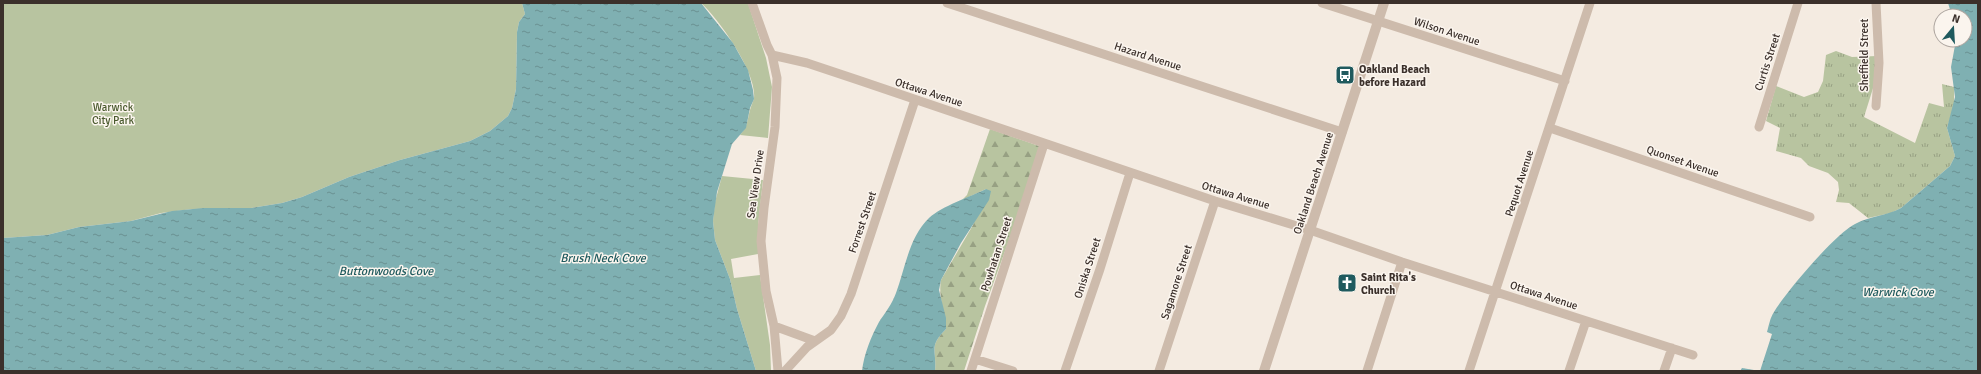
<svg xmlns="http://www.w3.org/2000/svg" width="1981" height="374" font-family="Signika,sans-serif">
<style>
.grass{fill:url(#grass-tufts)}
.forest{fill:url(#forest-firs)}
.park{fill:#b8c4a0}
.water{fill:url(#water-ripples)}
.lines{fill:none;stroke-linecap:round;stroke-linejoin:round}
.minor{stroke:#cdbbac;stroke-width:9}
.tertiary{stroke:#cdbbac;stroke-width:10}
.labels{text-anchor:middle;stroke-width:3;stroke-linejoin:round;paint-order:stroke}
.street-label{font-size:11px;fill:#3b302b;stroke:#fbf5ee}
.poi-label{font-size:11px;font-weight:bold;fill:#3b302b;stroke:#fbf5ee;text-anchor:start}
.park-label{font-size:11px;fill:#4a5a2e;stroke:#fbf5ee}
.water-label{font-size:12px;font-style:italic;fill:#1f5a5e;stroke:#fbf5ee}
</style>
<defs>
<pattern id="grass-tufts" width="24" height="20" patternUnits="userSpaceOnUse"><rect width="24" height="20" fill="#b8c4a0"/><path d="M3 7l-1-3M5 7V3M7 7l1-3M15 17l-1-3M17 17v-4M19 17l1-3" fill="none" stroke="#97a083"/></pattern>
<pattern id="forest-firs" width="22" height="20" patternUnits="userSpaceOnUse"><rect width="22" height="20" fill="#b8c4a0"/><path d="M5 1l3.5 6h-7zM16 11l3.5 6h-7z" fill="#97a083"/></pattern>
<pattern id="water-ripples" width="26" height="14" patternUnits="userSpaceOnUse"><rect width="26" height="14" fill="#7fb0b2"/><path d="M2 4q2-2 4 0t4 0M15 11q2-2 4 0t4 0" fill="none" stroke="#699091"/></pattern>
</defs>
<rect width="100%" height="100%" fill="#f4ebe1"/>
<!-- grass -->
<path class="grass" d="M1836 51 1852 57 1877 56 1879 69 1864 117 1915 143 1929 103 1944 107 1942 84 1954 87V106L1947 128 1955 156 1950 166 1901 208 1891 213 1868 218 1849 203 1836 202 1839 190 1838 182 1828 173 1809 166 1801 158 1776 151 1780 128 1766 121 1776 86 1804 97 1818 92 1823 81 1826 55Z"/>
<!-- forest -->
<path class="forest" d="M990 129 1042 147V150L985 306 964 371H935C937 349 928 347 946 329 945 312 938 297 941 280L973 225 986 189 962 200 967 195Z"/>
<!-- park -->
<path class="park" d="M3 3H522L525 14 519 22 517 32 516 89 512 108 508 116 490 131 470 141 400 160 349 177 302 197 282 203 251 208 192 209 161 213 131 221 79 227 47 235 3 238Z
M701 3H748L766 58 772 87 768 138 740 135C748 126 747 121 750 110 751 106 753 102 754 98 757 73 719 19 701 3Z
M722 176 763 180 758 226V254L731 259 734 278 760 275 770 345 771 371H756L737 309 730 279 715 240 713 221 715 202Z"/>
<!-- water -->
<path class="water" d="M522 3H701L733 43 748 70 753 90 754 99 750 108 746 128 732 144 717 192 713 221 715 240 730 279 737 309 756 371H3V238L47 235 79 227 131 221 172 211 203 208H251L282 203 302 197 349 177 400 160 470 141 490 131 508 116 512 108 516 89 517 32 519 22 525 14Z
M1948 3H1978V371H1740L1742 368 1760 371 1772 334 1767 332C1769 325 1770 318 1774 312 1786 292 1835 234 1855 224 1870 216 1886 216 1901 208L1950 166 1955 156 1947 128 1955 97 1951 67 1956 40H1965V16H1952Z
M986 189 991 191 989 200 961 243 941 280 939 290 946 318V329C928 347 937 349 935 371H862C864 354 871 337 879 322 885 313 892 304 896 293 905 269 909 237 929 218 942 206 970 197 986 189Z"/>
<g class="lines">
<!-- minor -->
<path class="minor" d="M752 3 767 45 772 55 777 78 775 127 764 208 761 241 766 291 774 326 778 371
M947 3 1342 132
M1322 3 1565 81
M1876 3 1879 63 1876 106
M772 55 807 63 858 80 1215 201 1310 230 1402 262 1693 355
M1759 127 1798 3
M1550 128 1810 217
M774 326 815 341
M975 359 1013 371
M785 371 807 347 831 330 841 316 851 294 915 100
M971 371 1044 144
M1065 371 1100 269 1130 173
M1159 371 1215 201
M1367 371 1402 262
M1469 371 1590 3
M1569 371 1586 321
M1664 371 1672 348"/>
<!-- tertiary -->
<path class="tertiary" d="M1264 371 1384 3"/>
</g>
<!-- icons -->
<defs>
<symbol id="bus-square" viewBox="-11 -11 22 22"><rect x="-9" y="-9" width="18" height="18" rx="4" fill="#1f5a5e" stroke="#fbf5ee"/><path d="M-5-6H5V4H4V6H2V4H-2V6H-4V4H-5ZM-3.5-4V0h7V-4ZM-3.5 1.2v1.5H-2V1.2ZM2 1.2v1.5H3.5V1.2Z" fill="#fff"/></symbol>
<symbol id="church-square" viewBox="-11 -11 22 22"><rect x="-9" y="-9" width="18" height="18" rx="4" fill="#1f5a5e" stroke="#fbf5ee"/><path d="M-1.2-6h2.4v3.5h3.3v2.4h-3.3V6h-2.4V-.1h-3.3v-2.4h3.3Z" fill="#fff"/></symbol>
</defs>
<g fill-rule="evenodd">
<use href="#bus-square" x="1334" y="64" width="22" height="22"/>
<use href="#church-square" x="1336" y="272" width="22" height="22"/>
</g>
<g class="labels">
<!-- street labels -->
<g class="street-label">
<text transform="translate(1447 31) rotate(18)" y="4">Wilson Avenue</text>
<text transform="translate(1864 55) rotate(-90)" y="4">Sheffield Street</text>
<text transform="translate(1148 56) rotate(18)" y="4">Hazard Avenue</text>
<text transform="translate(1767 62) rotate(-72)" y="4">Curtis Street</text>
<text transform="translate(929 92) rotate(18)" y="4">Ottawa Avenue</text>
<text transform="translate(1683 161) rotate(19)" y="4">Quonset Avenue</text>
<text transform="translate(1313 183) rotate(-72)" y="4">Oakland Beach Avenue</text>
<text transform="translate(1519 183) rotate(-72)" y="4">Pequot Avenue</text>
<text transform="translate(755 184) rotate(-82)" y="4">Sea View Drive</text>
<text transform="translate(1236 195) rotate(17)" y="4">Ottawa Avenue</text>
<text transform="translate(862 222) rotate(-71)" y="4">Forrest Street</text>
<text transform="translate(996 254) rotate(-72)" y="4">Powhatan Street</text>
<text transform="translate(1087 268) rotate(-72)" y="4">Oniska Street</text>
<text transform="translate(1176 282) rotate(-72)" y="4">Sagamore Street</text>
<text transform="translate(1544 295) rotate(18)" y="4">Ottawa Avenue</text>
</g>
<!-- poi labels -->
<g class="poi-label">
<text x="1359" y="73">Oakland Beach<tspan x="1359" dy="13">before Hazard</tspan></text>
<text x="1361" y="281">Saint Rita's<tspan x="1361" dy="13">Church</tspan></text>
</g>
<!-- park labels -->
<g class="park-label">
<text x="113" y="111">Warwick<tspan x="113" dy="13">City Park</tspan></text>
</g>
<!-- water labels -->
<g class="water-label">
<text x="603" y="262">Brush Neck Cove</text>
<text x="386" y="275">Buttonwoods Cove</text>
<text x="1898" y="296">Warwick Cove</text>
</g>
</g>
<!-- border -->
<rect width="1981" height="374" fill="none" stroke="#3b302b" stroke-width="8"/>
<!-- north arrow -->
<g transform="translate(1953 28) rotate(18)"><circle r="19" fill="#fbf5ee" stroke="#aea6a0"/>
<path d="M0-3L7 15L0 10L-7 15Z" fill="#1f5a5e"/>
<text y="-6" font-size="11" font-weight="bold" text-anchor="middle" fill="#3b302b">N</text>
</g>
</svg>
